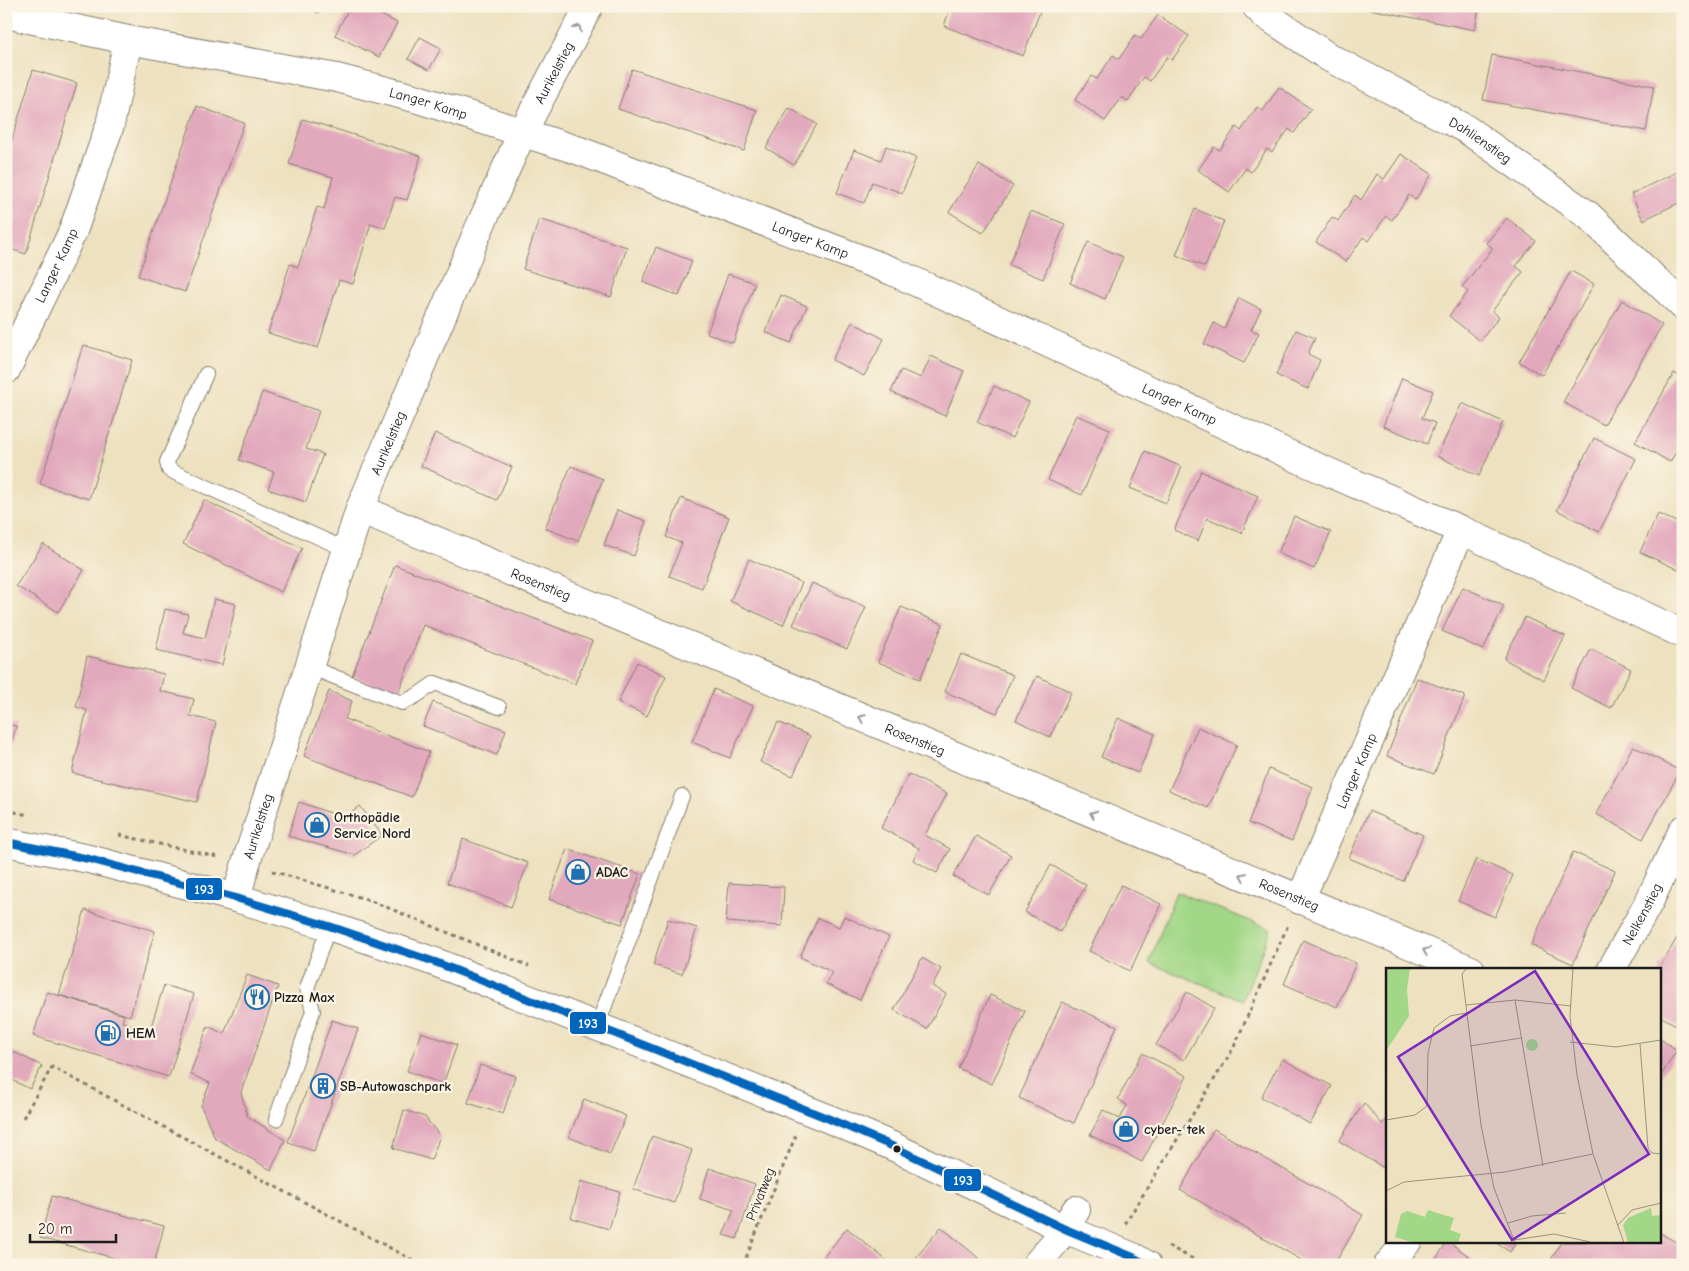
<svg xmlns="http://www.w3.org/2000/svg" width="1689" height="1271" font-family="'Comic Neue',sans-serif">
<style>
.green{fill:#a2d787;stroke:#5f7a52}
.building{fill:#e2a9bd}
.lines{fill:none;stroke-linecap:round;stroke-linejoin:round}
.service-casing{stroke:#847e6e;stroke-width:16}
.minor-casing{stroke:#847e6e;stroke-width:30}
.secondary-casing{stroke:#847e6e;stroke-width:30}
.path{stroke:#847e6e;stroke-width:3;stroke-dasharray:4 4;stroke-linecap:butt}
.service{stroke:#fff;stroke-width:14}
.minor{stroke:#fff;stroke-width:28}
.secondary{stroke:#fff;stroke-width:28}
.bus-1-casing{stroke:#fcf5e5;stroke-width:11}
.bus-1{stroke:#0065bd;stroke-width:8}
.oneway{stroke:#999}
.bus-dot{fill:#1c1c1c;stroke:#fcf5e5;stroke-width:2}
.labels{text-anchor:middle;stroke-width:4.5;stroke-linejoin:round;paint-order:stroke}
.street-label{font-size:14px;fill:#1c1c1c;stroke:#fcf5e5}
.poi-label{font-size:14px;font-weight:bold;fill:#1c1c1c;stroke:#fcf5e5;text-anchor:start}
.inset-road{fill:none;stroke:#99927e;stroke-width:1}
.view{fill:#7b2cbf;fill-opacity:0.15;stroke:#7b2cbf;stroke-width:2.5}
.inset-edge{fill:none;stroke:#1c1c1c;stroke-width:2.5}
.line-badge{stroke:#fcf5e5;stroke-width:2}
.badge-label{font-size:14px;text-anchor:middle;font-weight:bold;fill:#fff}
</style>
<rect width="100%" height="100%" fill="#fcf5e5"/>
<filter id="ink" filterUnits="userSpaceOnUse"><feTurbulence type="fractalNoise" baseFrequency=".02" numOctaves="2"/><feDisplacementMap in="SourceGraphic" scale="10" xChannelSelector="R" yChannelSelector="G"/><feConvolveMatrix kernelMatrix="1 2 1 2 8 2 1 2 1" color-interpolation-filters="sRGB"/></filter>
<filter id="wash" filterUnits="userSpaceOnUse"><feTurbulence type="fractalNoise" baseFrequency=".0096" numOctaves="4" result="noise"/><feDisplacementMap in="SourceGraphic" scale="20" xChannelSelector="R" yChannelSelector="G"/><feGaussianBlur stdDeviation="1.12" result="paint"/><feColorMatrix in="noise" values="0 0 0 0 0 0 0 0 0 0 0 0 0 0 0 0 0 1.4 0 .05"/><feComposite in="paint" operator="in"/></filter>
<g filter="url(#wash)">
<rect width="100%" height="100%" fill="#ede1c0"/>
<!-- green -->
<path class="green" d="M1176 892 1271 929 1243 1000 1149 963Z"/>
<g id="blocks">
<!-- building -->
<path class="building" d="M306 6H321L318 13Z
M350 6H364L397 23 379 57 335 35Z
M951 6H1034L1041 9 1023 56 944 26Z
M1354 6H1479L1475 30Z
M1158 15 1189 36 1172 60 1167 57 1150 81 1144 77 1128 101 1122 97 1105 121 1075 100 1091 76 1097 79 1113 55 1119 59 1135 35 1141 39Z
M420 37 441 48 429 70 408 59Z
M1492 55 1654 86 1646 131 1483 100Z
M632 69 757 110 744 151 618 109Z
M33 70 77 83 26 254 6 248V159Z
M1279 87 1311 109 1294 133 1289 129 1272 152 1267 149 1251 172 1246 168 1229 192 1198 170 1214 147 1220 150 1236 127 1241 131 1257 107 1263 111Z
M197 106 244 123 185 292 138 276Z
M789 108 817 124 794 165 766 148Z
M303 119 421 156 407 200 395 197 385 228 371 223 353 284 339 280 318 348 268 333 290 264 298 267 317 207 324 209 333 177 289 164Z
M886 146 916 158 902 193 872 182 864 203 837 193 854 150 881 160Z
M1401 154 1432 174 1415 200 1409 195 1392 220 1386 216 1369 241 1363 237 1346 262 1316 242 1332 217 1338 221 1355 195 1361 200 1377 174 1384 179Z
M979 165 1013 186 983 233 949 212Z
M1683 169V201L1643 220 1631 194Z
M1195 209 1224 221 1205 267 1176 255Z
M1031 211 1065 224 1043 279 1009 265Z
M1507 218 1536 241 1516 266 1523 272 1492 311 1499 317 1480 341 1449 316 1468 292 1462 287 1493 248 1486 243Z
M539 219 627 247 611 297 523 269Z
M1088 242 1123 257 1105 299 1070 283Z
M656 247 692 261 679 296 643 282Z
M1571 271 1594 284 1542 375 1519 362Z
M728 274 755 283 733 343 707 333Z
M781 295 807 306 791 343 765 332Z
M1239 298 1261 309 1251 330 1259 333 1244 363 1204 344 1214 323 1224 329Z
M1622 300 1662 325 1604 425 1563 402Z
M852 322 884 339 864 376 832 360Z
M1296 330 1315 338 1308 354 1320 360 1308 389 1276 375Z
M83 345 132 360 89 499 40 484Z
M931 356 964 371 945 416 891 392 901 370 921 378Z
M1674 373 1683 378V440L1670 462 1635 442Z
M1402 378 1433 391 1422 418 1435 423 1427 444 1383 426Z
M994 386 1029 402 1012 438 977 422Z
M262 392 319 411 306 449 323 454 306 502 268 489 274 472 239 460Z
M1462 403 1503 422 1479 476 1437 456Z
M1076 415 1110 429 1082 495 1048 480Z
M435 433 512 467 497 500 421 466Z
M1594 438 1636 459 1599 532 1557 510Z
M1145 451 1182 467 1166 503 1130 488Z
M571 466 603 479 578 541 545 528Z
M1201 471 1258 496 1242 533 1207 518 1198 541 1174 530Z
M681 498 729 517 702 588 669 576 682 543 666 537Z
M204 500 302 548 281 592 183 544Z
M617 510 646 521 634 556 604 545Z
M1658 514 1679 523 1683 514V563L1679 570 1640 552Z
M1294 516 1331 532 1314 569 1278 553Z
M43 544 84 570 58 612 16 586Z
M749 559 802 583 783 625 730 601Z
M395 565 592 641 575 684 423 625 398 694 352 676Z
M812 583 866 607 847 649 793 625Z
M1463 587 1504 606 1483 650 1442 631Z
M214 599 236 604 222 665 156 650 165 609 188 614 183 633 205 638Z
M901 607 943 624 920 679 878 662Z
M1525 617 1565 636 1544 680 1504 659Z
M1591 649 1631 669 1611 708 1571 688Z
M961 654 1013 675 997 713 945 692Z
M87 656 164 674 160 691 194 699 190 716 216 722 197 802 72 773 87 710 76 707Z
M637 662 666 676 647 716 618 702Z
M1037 676 1071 692 1050 737 1016 720Z
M1417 678 1465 696 1434 774 1387 756Z
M714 689 753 706 730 758 692 742Z
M329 691 352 701 345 719 429 752 412 797 304 756Z
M433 702 506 730 497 755 423 726Z
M1118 718 1155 734 1138 773 1101 757Z
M778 722 810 736 793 776 760 762Z
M6 724 16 726 7 759H6Z
M1198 727 1237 745 1208 808 1169 790Z
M1633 746 1680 771 1643 839 1596 814Z
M1269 769 1313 787 1292 841 1248 823Z
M909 774 947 794 925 835 950 849 937 873 913 860 919 848 881 828Z
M299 802 345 818 360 806 382 835 355 855 288 836Z
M1369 811 1423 835 1403 881 1349 858Z
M976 836 1011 855 989 895 953 876Z
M463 839 528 863 511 907 447 883Z
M567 849 640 874 622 924 549 899Z
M1573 852 1615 871 1573 964 1531 945Z
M1476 859 1513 875 1495 917 1458 901Z
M1051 865 1086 885 1060 932 1025 912Z
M729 883 784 887 782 926 726 922Z
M1121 885 1161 904 1130 971 1089 951Z
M85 910 155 931 130 1016 59 995Z
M844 916 889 937 860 1000 826 984 832 972 800 957 818 918 839 927Z
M668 919 697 928 682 974 653 965Z
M1680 933 1683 935V1029L1660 1016V970H1658Z
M1303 940 1356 963 1337 1007 1284 984Z
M922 958 941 969 932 986 946 994 927 1029 894 1010Z
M247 975 278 986 241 1092 247 1116 285 1140 271 1170 215 1138 201 1106 210 1083 190 1074 208 1026 224 1034Z
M164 985 194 994 169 1077 33 1036 47 992 124 1015 122 1022 150 1030Z
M1187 992 1214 1008 1184 1060 1156 1045Z
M990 995 1025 1011 992 1084 958 1068Z
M1062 1002 1117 1026 1074 1123 1019 1098Z
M332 1020 358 1029 314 1151 288 1142Z
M421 1032 457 1045 443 1084 407 1071Z
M1660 1039 1677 1050 1660 1077Z
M6 1048 42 1066 30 1089 6 1077Z
M1142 1053 1187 1076 1142 1162 1090 1135 1103 1110 1120 1119 1127 1105 1118 1099Z
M1282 1059 1332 1086 1310 1124 1261 1097Z
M480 1065 515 1076 503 1114 468 1103Z
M584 1099 626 1116 610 1154 569 1137Z
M1364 1103 1382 1124 1388 1119V1165L1384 1168 1339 1141Z
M404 1110 425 1117 440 1136 431 1160 393 1148Z
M1214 1129 1363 1215 1334 1265H1310L1180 1190Z
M652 1136 692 1150 674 1203 633 1189Z
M709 1168 755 1184 737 1239 723 1235 734 1210 700 1199Z
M581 1181 620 1192 609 1229 571 1218Z
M52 1196 164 1226 154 1265H140L40 1238Z
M941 1227 987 1265H910Z
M847 1228 892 1265H817Z
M1660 1233 1683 1246V1265H1548L1561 1242H1660Z
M1447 1242H1449L1481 1265H1432Z
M1495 1242H1516L1510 1252Z"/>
</g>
</g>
<g filter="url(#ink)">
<use href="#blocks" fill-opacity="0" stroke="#847e6e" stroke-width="1"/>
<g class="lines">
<defs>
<path id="service" d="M206 374 167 462 169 470 347 550
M309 667 402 703 416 696 435 683 499 707
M597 1027 682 796
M276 1119 313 1011 307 988 329 926"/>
<g id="minor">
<path id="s1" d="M1256 6 1264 14 1330 58 1466 129 1589 216 1683 306"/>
<path id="s2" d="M6 14 128 40 337 78 418 99 580 151 892 271 1310 464 1461 530 1683 634"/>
<path id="s3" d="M6 370 73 231 110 125 128 40"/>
<path id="s4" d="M360 509 1471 970"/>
<path id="s5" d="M236 898 246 863 360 509 478 231 522 133 589 6"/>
<path id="s6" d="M1300 900 1461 530"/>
<path id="s7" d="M1611 970 1649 902 1683 830"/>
<path d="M1036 1265 1056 1241 1076 1210"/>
<path d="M1388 1265 1407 1242"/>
</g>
<path id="secondary" d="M6 842 89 859 236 898 329 926 435 962 827 1118 892 1146 1065 1229 1133 1257 1147 1265"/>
</defs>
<!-- service casing -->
<use href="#service" class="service-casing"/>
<!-- minor casing -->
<use href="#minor" class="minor-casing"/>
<!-- secondary casing -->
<use href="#secondary" class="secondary-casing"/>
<!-- path -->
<path class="path" d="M6 810 28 815
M119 835 218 857
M272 871 369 900 529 966
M23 1118 52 1067 422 1265
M1125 1224 1233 1049 1288 925
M1168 1246 1205 1265
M743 1265 796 1135"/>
<!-- service -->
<use href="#service" class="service"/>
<!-- minor -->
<use href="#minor" class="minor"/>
<!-- secondary -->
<use href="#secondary" class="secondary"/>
<defs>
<path id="bus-1" d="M6 842 89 859 236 898 329 926 435 962 827 1118 892 1146 1065 1229 1133 1257 1147 1265"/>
</defs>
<!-- bus-1 casing -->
<use href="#bus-1" class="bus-1-casing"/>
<!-- bus-1 -->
<use href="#bus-1" class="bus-1"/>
</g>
<!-- one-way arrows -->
<defs><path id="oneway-chevron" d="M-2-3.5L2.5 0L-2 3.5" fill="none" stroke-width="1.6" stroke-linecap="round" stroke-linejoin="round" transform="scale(1.25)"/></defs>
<g class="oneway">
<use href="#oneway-chevron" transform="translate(578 28) rotate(-62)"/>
<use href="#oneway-chevron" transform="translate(862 718) rotate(-157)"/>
<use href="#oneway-chevron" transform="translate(1093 814) rotate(-157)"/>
<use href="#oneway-chevron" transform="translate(1243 876) rotate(-157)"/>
<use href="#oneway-chevron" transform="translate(1426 951) rotate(-158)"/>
</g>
</g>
<!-- icons -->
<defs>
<symbol id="shop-ring" viewBox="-11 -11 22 22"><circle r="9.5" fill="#fcf5e5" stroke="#1f6fb2" stroke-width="1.5"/><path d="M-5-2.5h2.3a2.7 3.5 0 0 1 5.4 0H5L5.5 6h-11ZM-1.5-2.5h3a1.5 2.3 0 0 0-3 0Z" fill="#1f6fb2"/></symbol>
<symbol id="restaurant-ring" viewBox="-11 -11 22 22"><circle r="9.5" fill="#fcf5e5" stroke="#1f6fb2" stroke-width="1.5"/><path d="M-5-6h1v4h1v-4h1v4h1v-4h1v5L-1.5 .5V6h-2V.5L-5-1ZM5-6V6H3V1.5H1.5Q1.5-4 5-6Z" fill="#1f6fb2"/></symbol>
<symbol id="fuel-ring" viewBox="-11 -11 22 22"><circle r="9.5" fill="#fcf5e5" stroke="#1f6fb2" stroke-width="1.5"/><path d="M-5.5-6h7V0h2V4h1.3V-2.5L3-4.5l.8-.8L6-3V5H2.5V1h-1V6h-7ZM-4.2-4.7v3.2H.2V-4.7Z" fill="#1f6fb2"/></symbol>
<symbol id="building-ring" viewBox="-11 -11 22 22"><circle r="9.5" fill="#fcf5e5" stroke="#1f6fb2" stroke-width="1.5"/><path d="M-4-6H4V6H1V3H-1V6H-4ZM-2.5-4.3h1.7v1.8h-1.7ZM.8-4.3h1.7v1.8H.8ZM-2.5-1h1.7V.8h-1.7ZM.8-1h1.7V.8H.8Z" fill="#1f6fb2"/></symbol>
</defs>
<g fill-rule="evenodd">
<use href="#shop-ring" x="303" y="811" width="28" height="28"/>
<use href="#shop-ring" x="564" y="858" width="28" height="28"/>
<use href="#restaurant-ring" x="243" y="983" width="28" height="28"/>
<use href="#fuel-ring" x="94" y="1019" width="28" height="28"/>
<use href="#building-ring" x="309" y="1072" width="28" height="28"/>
<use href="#shop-ring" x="1112" y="1115" width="28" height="28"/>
</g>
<!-- markers -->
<circle class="bus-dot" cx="897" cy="1149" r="4.5"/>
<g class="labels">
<!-- street labels -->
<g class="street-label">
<text dy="5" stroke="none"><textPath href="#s5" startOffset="886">Aurikelstieg</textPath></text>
<text dy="5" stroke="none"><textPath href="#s2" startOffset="432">Langer Kamp</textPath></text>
<text dy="5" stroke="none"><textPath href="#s1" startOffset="262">Dahlienstieg</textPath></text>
<text dy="5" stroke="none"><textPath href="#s2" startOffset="838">Langer Kamp</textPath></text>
<text dy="5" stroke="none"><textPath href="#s3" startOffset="116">Langer Kamp</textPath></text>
<text dy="5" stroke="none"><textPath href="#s2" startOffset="1242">Langer Kamp</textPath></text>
<text dy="5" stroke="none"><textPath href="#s5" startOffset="480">Aurikelstieg</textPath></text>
<text dy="5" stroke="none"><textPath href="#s4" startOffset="196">Rosenstieg</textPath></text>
<text dy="5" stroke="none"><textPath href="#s4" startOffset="601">Rosenstieg</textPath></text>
<text dy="5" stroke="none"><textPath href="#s6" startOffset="141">Langer Kamp</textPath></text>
<text dy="5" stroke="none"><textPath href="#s5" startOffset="75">Aurikelstieg</textPath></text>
<text dy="5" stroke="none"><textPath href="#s4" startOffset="1006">Rosenstieg</textPath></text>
<text dy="5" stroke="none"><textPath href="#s7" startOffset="64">Nelkenstieg</textPath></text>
<text transform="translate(760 1194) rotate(-68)" y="5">Privatweg</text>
</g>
<!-- poi labels -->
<g class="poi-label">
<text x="334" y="822">Orthopädie<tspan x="334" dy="16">Service Nord</tspan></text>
<text x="596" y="877">ADAC</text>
<text x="274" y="1002">Pizza Max</text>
<text x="126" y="1038">HEM</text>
<text x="340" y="1091">SB-Autowaschpark</text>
<text x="1144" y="1134">cyber- tek</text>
</g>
</g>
<!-- overview -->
<g transform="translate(1386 968)">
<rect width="275" height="275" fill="#ede1c0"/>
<path d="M0 0H24L21 21 23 48 0 83ZM140 77a6 6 0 1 1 12 0a6 6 0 1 1-12 0ZM265 240 266 248 275 247V275H242L237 257 242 250ZM42 242 68 250 64 262 75 266 72 275H28L9 269 15 246 21 243 39 249Z" fill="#a2d787"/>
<path class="inset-road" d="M81 0 76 6 95 157 108 220 129 275M187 0 184 48 191 107 207 186 238 275M129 32 157 198M80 37 129 32 185 38M184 74 230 79 275 72M254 76 262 180 266 185 275 186M84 78 135 70M0 152 29 147 41 138 42 85 48 60 64 48 80 45M0 223 18 214 119 204 207 186M122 255 146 248 180 245M232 257 246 242 275 235M128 272 168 266 204 274"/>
<path class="view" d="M149 3 263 186 126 272 12 89Z"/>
<rect width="275" height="275" class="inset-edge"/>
</g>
<g class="line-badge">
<rect x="185" y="877" width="38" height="24" rx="5" fill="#0065bd"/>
<rect x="569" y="1011" width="38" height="24" rx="5" fill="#0065bd"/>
<rect x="943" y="1168" width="39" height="24" rx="5" fill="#0065bd"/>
</g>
<g class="badge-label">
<text x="204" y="894">193</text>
<text x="588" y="1028">193</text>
<text x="963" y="1185">193</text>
</g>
<!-- margin -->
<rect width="1689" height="1271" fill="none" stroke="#fcf5e5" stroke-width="25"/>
<!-- scale -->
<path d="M30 1234v8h86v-8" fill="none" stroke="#1c1c1c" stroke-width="2.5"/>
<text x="38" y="1234" font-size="15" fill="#1c1c1c" stroke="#fcf5e5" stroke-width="4" paint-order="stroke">20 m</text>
</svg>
